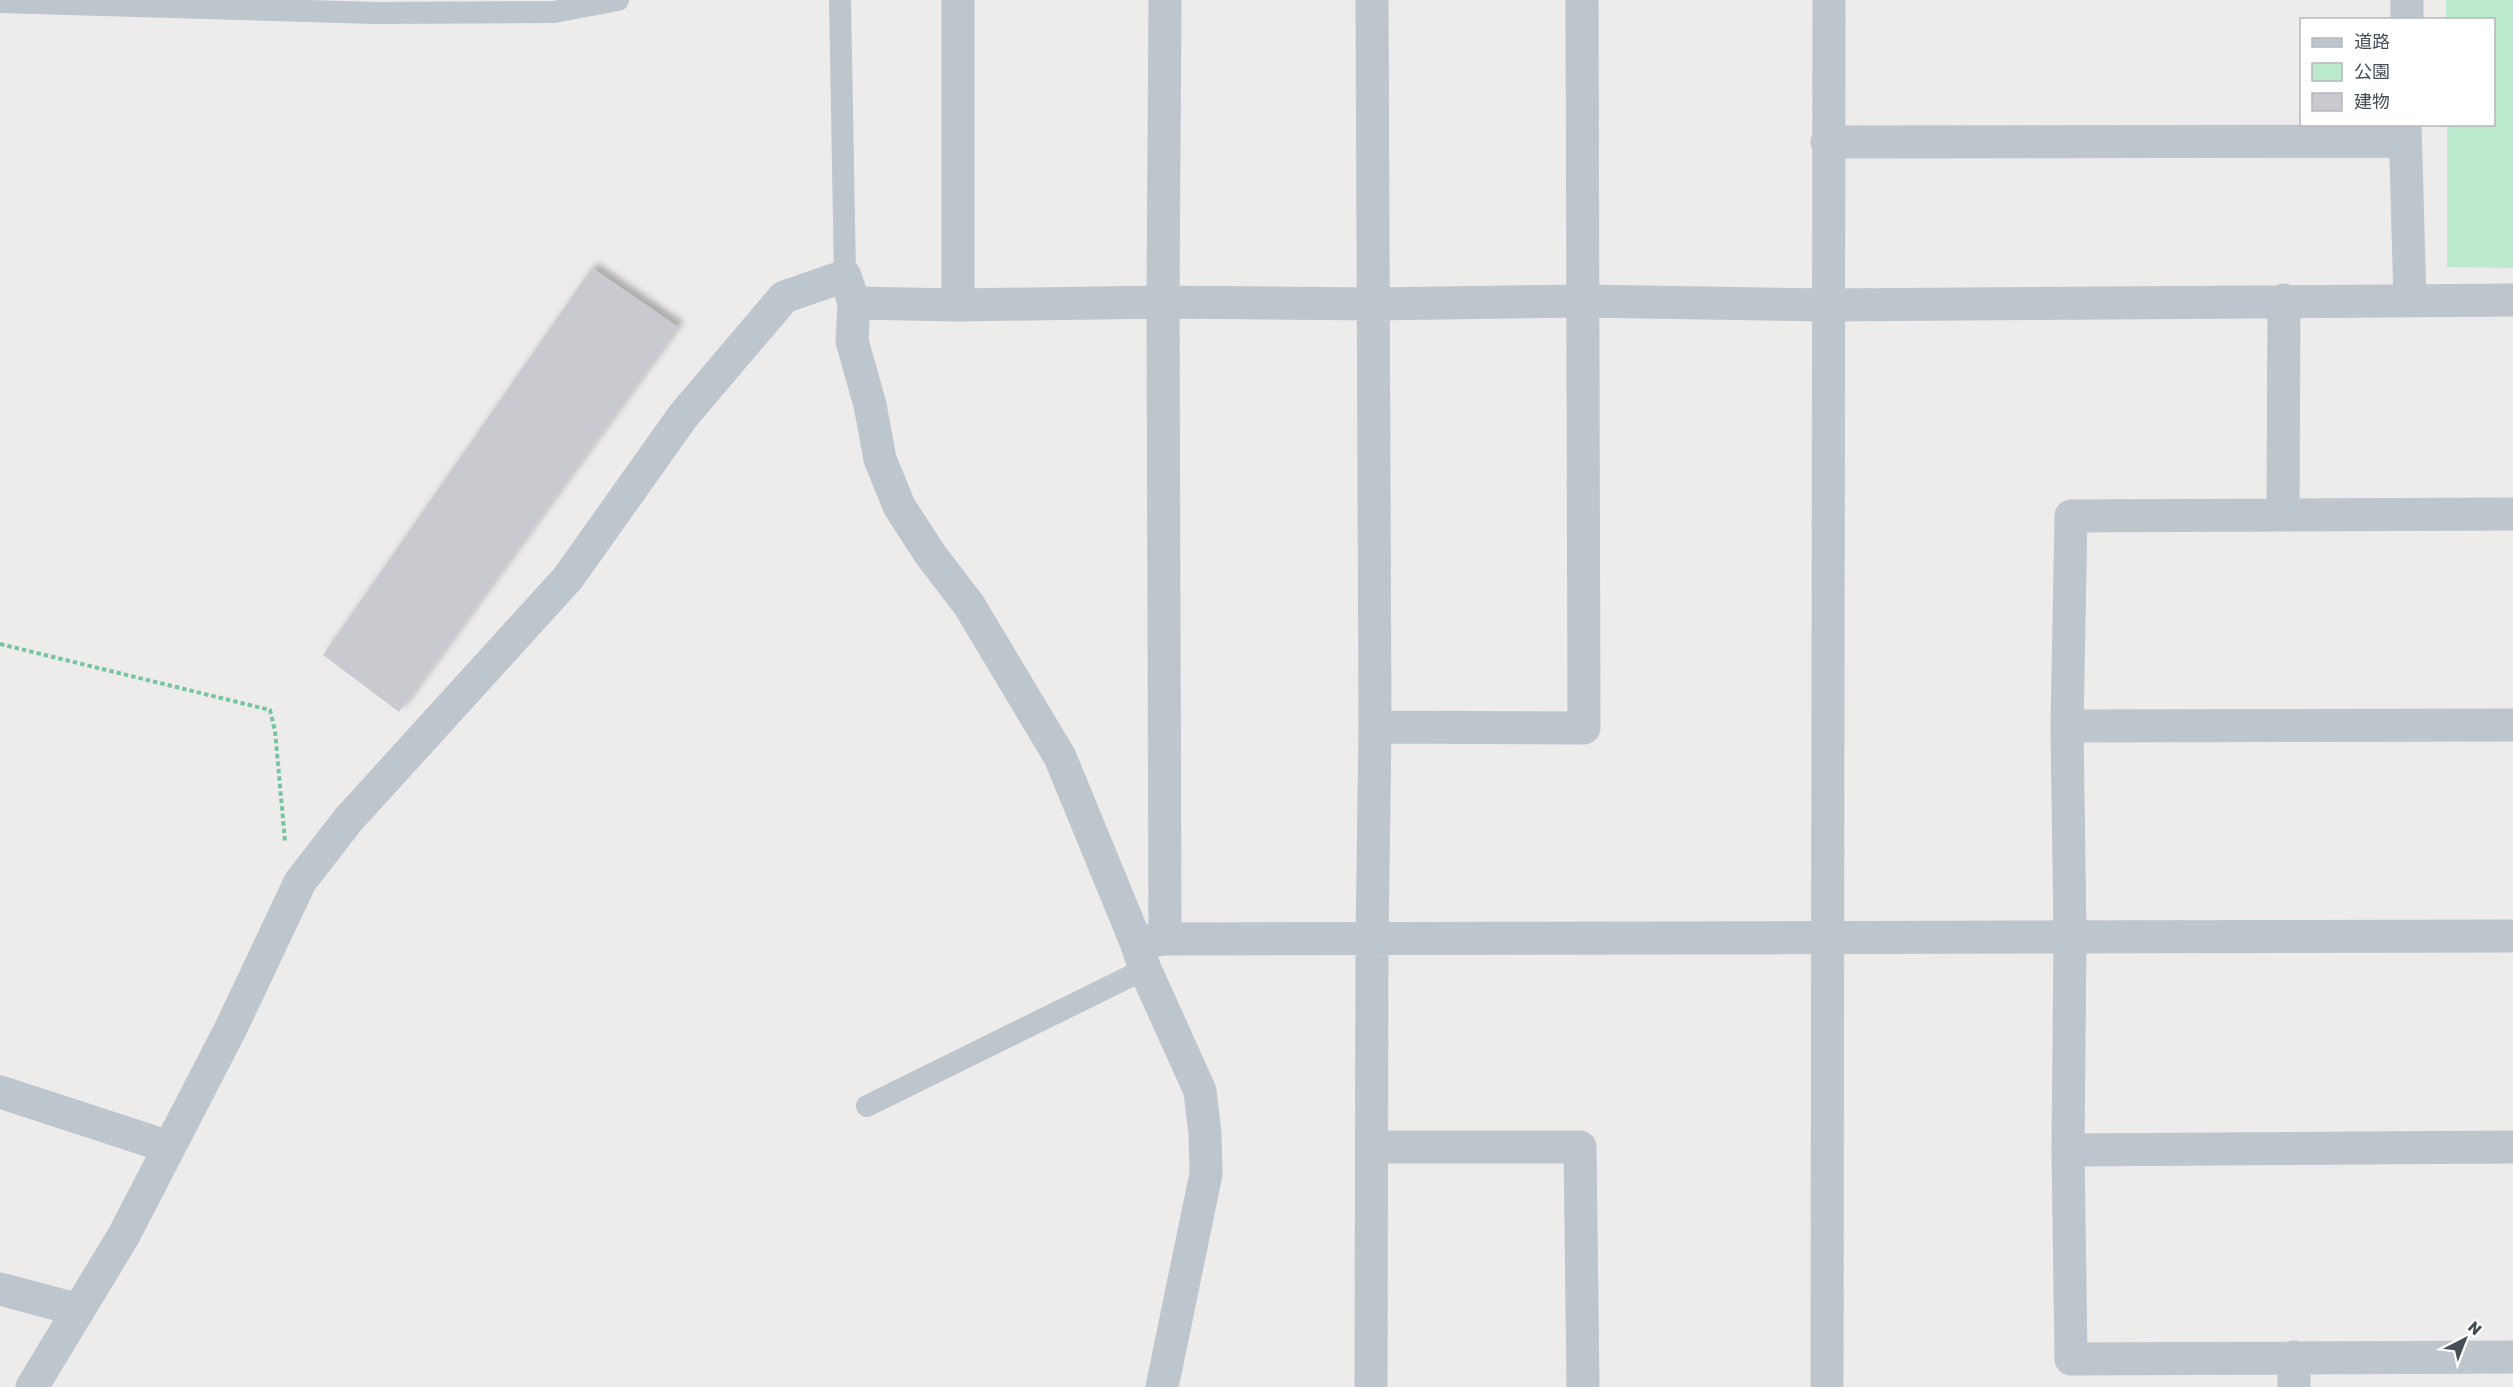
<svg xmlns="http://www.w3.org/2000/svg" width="2513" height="1387" font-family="Rubik,'Noto Sans JP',sans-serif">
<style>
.green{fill:#bbeacf}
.building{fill:#c8cad0;filter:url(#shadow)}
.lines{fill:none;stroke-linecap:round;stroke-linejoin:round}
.path{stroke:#76c5a0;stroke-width:4;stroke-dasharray:4.5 3;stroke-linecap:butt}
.service{stroke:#bdc5cd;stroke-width:22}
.minor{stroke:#bdc5cd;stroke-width:33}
.tertiary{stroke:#bdc5cd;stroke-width:33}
</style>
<defs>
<filter id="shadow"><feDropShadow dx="5.5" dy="-5.5" stdDeviation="3" flood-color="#0004"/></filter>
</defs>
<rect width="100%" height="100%" fill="#eeebeb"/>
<!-- green -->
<path class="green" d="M2446 0H2513V268L2447 267V125L2494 124V20L2446 19Z"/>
<!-- building -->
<path class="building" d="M592 268 678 327 399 712 323 655Z"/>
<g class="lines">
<!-- path -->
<path class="path" d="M0 644 270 710 275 731 285 841"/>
<!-- service -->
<path class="service" d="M840 0 845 276
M0 2 376 13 554 12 618 0
M867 1106 1145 969"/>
<!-- minor -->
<path class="minor" d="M1165 0 1163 302 1165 939
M2407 20V0
M2405 124 2410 300
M1827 142 2405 141
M854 303 958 305 1163 302 1373 304 1584 301 1827 305 2513 300
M958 305V0
M2513 514 2071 516 2067 726 2070 936 2068 1150 2071 1359 2513 1357
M2283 515 2284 300
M2067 726 2513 725
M1375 727 1584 728 1582 0
M1136 942 1165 939 2513 936
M0 1092 169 1147
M1372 1147H1580L1583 1387
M2068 1150 2513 1147
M0 1289 79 1310
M32 1387 124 1235 231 1028 300 882 348 820 568 578 683 416 784 297 845 276 854 303 852 341 870 405 880 459 899 506 930 554 969 605 1060 757 1136 942 1145 969 1200 1091 1205 1134 1206 1174 1162 1387
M1371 1387 1372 939 1375 727 1372 0
M2294 1387V1357"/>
<!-- tertiary -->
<path class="tertiary" d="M1827 1387 1829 0"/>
</g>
<!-- legend -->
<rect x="2300" y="18" width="195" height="108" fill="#ffffff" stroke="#b5b8bc" stroke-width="1.5"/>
<rect x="2312" y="38" width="30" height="9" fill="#bdc5cd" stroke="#b5b8bc" stroke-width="1.5"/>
<text x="2354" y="48" font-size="18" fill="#454e57">道路</text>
<rect x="2312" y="63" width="30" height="18" fill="#bbeacf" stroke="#b5b8bc" stroke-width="1.5"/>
<text x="2354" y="78" font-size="18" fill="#454e57">公園</text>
<rect x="2312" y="93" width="30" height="18" fill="#c8cad0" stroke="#b5b8bc" stroke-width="1.5"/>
<text x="2354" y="108" font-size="18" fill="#454e57">建物</text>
<!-- north arrow -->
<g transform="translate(2465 1339) rotate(42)" stroke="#ffffff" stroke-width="4.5" paint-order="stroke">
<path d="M0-4.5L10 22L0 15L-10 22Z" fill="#454e57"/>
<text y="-9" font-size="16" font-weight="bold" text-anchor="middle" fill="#454e57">N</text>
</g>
</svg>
